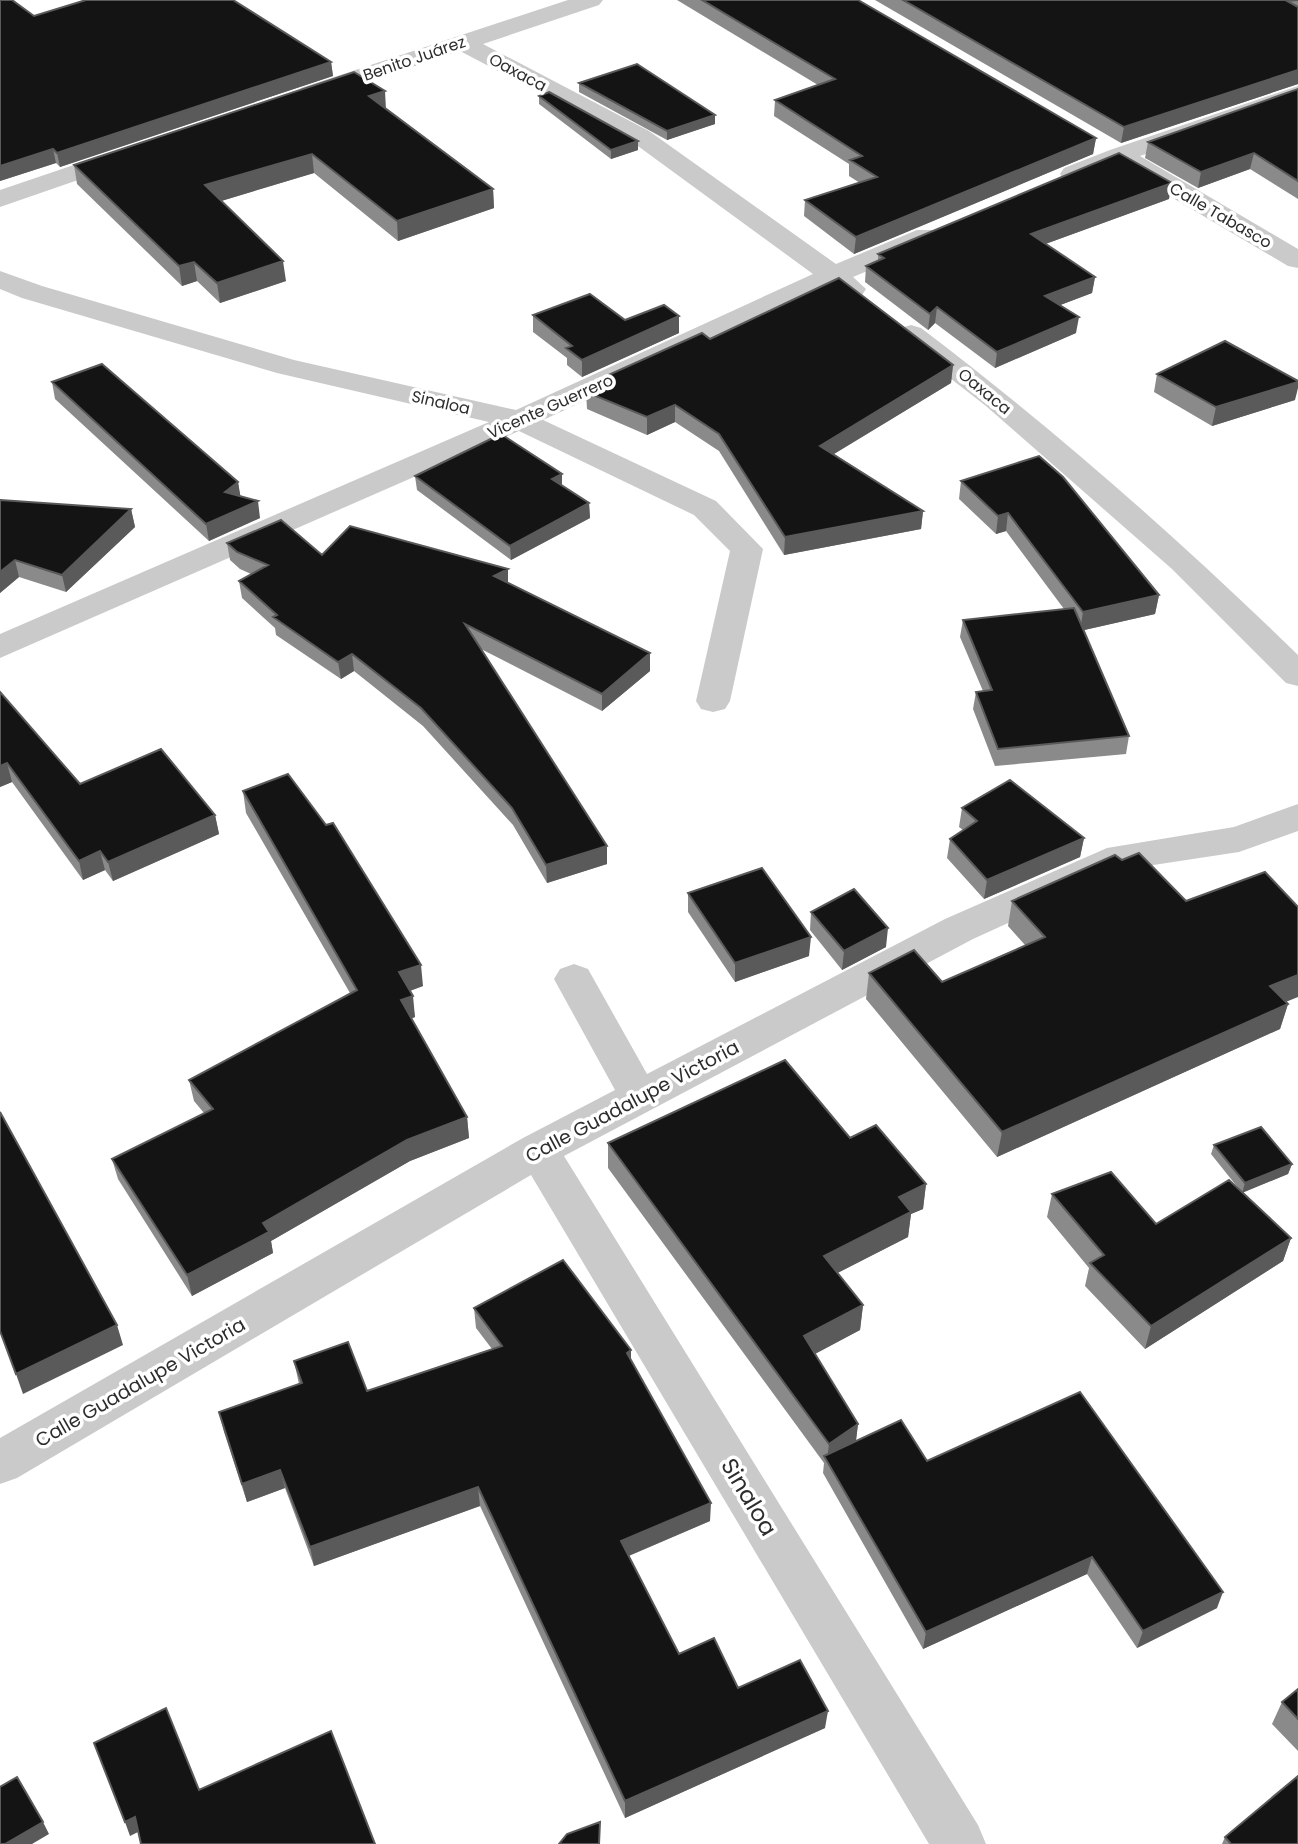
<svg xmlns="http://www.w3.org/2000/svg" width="1298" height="1844" font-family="Poppins,sans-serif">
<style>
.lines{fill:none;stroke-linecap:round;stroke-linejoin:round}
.street{fill:#cacaca;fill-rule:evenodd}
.wall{fill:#8a8a8a}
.shaded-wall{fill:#5a5a5a}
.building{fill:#141414;stroke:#5a5a5a;stroke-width:2}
.labels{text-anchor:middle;stroke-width:7;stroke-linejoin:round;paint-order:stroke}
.far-street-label{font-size:16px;fill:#2d2d2d;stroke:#fff}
.street-label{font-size:19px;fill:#2d2d2d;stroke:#fff}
.near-street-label{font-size:23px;fill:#2d2d2d;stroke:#fff}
</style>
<rect width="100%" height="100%" fill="#fff"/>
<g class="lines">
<!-- street -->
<path class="street" d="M568 0H603L599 5 483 44 649 131 836 264 917 230H937L941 236 937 242 853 277 866 289 862 295C848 298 842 295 831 287L543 420 716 501 763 549 730 701 725 709 713 712 701 709 696 701 730 551 694 515 519 431 0 658V634L489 422 277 373 22 298 0 289V271L42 286 294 360 516 410 813 274 631 141 460 51 319 98H301L298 93 301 88Z
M1298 86V101L1140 156 1298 249V268L1288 266 1117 165 1082 180H1064L1060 174 1064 168 1110 150Z
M124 148 133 151 137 156 133 161 0 207V190Z
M911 325 921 328C1054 429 1179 539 1298 655V686L1286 683 1172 569 986 406 901 340 897 334 901 328Z
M1298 804V831L1239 852 1127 869 973 939 564 1156 978 1825 986 1844H929L531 1175 17 1478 0 1484V1438L523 1138 615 1090 554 979 560 969 574 964 588 969 647 1074 945 919 1107 848 1234 827Z"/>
</g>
<!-- wall -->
<path class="wall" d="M0 0 34 16 331 62 333 76 60 167 56 163 0 181Z
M677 0H858L1096 138 1093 154 854 254 804 216 805 200 860 183 849 176V164L774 116 775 100 818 85Z
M875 0H1298V84L1121 143Z
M579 83 715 124 667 140 579 92Z
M1298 89V199L1250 169 1198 188 1145 158 1148 142Z
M539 96 638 150 611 159 539 104Z
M386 109 493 189 494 208 398 241 314 173 221 201 286 281 220 303 197 281 182 286 77 184 74 165Z
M1169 199 1045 244 1095 277 1092 293 1060 305 1076 333 995 368 935 323 928 330 865 282 866 266 878 261V254Z
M533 315 625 320 679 316V333L582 377 567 365V358L533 332Z
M710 339 953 365 951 383 834 454 923 511 921 529 784 555 719 451 675 422 647 435 587 409 586 392 604 384V377Z
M1157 374 1295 400 1212 426 1154 392Z
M52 382 238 482 240 497 260 518 209 541 55 399Z
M562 474V486L589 503 590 518 511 560 417 490 415 476Z
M961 481 1159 595 1155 614 1084 630 1129 736 1126 754 995 766 973 709 976 692 983 691 960 637 963 620 1064 609 1006 531 996 534 959 499Z
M0 500 131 509 135 527 66 592 19 577 0 593Z
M227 543 322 555 508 569V583L650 671 602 711 481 649 607 864 547 883 513 825 423 726 354 671 341 679 276 635 275 628 242 598 239 581 251 574 240 569 230 560Z
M0 692 80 784 215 815 219 834 113 881 105 870 83 880 12 782 0 787Z
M243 791 423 986 410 991 415 1017 411 1019 467 1117 469 1138 410 1161 271 1241 273 1253 192 1296 118 1179 112 1159 204 1113 194 1101 189 1080 350 993 246 813Z
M962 808 1084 838 1080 857 984 899 947 858 950 839 963 830 959 827Z
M1122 860 1186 901 1288 1004 1280 1029 997 1157 866 999 869 973 942 982 1025 945 1008 926 1012 901Z
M688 893 809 956 735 982 688 912Z
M811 912 886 947 842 970 810 930Z
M850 1138 926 1184 923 1209 911 1214 908 1237 837 1273 863 1305 860 1330 814 1354 858 1424 856 1441 927 1461 1217 1608 1137 1648 1087 1574 923 1649 823 1473 824 1463 608 1168V1143Z
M1214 1145 1292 1164 1288 1174 1243 1192 1291 1238 1283 1261 1145 1349 1085 1286 1089 1268 1047 1217 1052 1194 1156 1224 1239 1189 1211 1154Z
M474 1308 631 1361 710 1521 629 1556 679 1654 738 1688 825 1728 625 1818 480 1506 314 1566 285 1488 247 1502 224 1432 219 1412 299 1384 294 1361 367 1391 492 1349 476 1328Z
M1298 1689V1751L1272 1724 1282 1702Z
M1225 1837 1298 1844H1222Z"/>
<!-- shaded-wall -->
<path class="shaded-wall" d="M331 62 333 76 60 167 57 153Z
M1298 70V84L1121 143 1124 127Z
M385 91 386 110 369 96Z
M715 115V124L667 140V131Z
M1096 138 1093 154 854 254 856 237Z
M638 141V150L611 159V150Z
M53 149 56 163 0 181V166Z
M1254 153 1250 169 1198 188 1201 172Z
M312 154 314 173 208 205 205 185Z
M1172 183 1169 199 1029 250 1031 234Z
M493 189 494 208 398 241 397 221Z
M283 261 286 281 220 303 217 283Z
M194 262 197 281 182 286 179 266Z
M1095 277 1092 293 1042 312 1045 296Z
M937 307 935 323 928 330 930 314Z
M679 316V333L582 377V360Z
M1079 317 1076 333 995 368 997 352Z
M953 365 951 383 819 463 820 446Z
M1298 382V388L1295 400 1212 426 1216 407Z
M675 405V422L647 435V417Z
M562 474V488L552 479Z
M238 482 241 499 225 492Z
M258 501 260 518 209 541 206 524Z
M589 503 590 518 511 560 510 546Z
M131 509 135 527 66 592 62 575Z
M923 511 921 529 784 555 785 537Z
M1008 513 1006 531 996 534 998 516Z
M15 560 19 577 0 593V572Z
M508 569V586L494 576Z
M1159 595 1155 614 1080 631 1083 612Z
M650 653V671L602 711V694Z
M352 654 354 671 341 679 338 662Z
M7 763 12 782 0 787V766Z
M215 815 219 834 113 881 108 862Z
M1084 838 1080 857 984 899 987 880Z
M607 846V864L547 883 546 865Z
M100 851 105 870 83 880 79 861Z
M888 928 886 947 842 970 844 951Z
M811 937 809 956 735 982V963Z
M421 965 423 986 401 994 399 972Z
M1298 975V997L1263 1011 1270 986Z
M413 996 415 1017 403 1021 401 1000Z
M1288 1004 1280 1029 997 1157 1002 1132Z
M467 1117 469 1138 410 1161 271 1241 273 1253 192 1296 187 1275 263 1223 407 1140Z
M1292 1164 1288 1174 1242 1193 1245 1183Z
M926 1184 923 1209 911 1214 908 1237 822 1281 824 1256 899 1197Z
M1291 1238 1283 1261 1145 1349 1151 1326Z
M863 1305 860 1330 802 1361 804 1336Z
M117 1325 123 1345 23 1394 16 1374Z
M631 1350V1370L627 1353Z
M858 1424 855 1448 827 1460 829 1444Z
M280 1470 285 1488 247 1502 242 1484Z
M478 1487 480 1506 314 1566 310 1547Z
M711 1503 710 1521 621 1559V1541Z
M1092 1557 1087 1574 923 1649 926 1632Z
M1223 1592 1217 1608 1137 1648 1143 1631Z
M828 1711 825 1728 625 1818V1801Z
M135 1817 140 1831 130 1836 125 1822Z
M43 1822 49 1834 32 1844H5Z"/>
<!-- building -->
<path class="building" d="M0 0H12L34 16 86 0H233L331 62 57 153 53 149 0 166Z
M702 0H858L1096 138 856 237 805 200 877 177 850 160 862 156 775 100 835 79Z
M903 0H1298L1287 1 1298 7V70L1124 127Z
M637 64 715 115 667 131 579 83Z
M354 72 385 91 369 96 493 189 397 221 312 154 205 185 283 261 217 283 194 262 179 266 74 165Z
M1298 89V181L1254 153 1201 172 1148 142Z
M549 92 638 141 611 150 539 96Z
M1119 153 1172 183 1031 234 1095 277 1045 296 1079 317 997 352 937 307 930 314 866 266 884 258 878 254Z
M839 278 953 365 820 446 923 511 785 537 719 434 675 405 647 417 586 392 610 382 604 377 702 333 710 339Z
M590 294 625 320 664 305 679 316 582 360 566 348 572 346 533 315Z
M1225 341 1298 381V382L1216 407 1157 374Z
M102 364 238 482 225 492 258 501 206 524 52 382Z
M501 434 562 474 552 479 589 503 510 546 415 476Z
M1039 456 1063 477 1159 595 1083 612 1008 513 998 516 961 481Z
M0 500 131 509 62 575 15 560 0 572Z
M281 520 322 555 350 526 508 569 494 576 650 653 602 694 465 624 607 846 546 865 512 808 421 708 352 654 338 662 273 617 277 615 239 581 268 565 237 552 227 543Z
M1074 608 1129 736 998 749 976 692 992 690 963 620Z
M0 692 80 784 161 749 215 815 108 862 100 851 79 861 7 763 0 766Z
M288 774 326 825 333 823 421 965 399 972 413 996 401 1000 467 1117 407 1140 263 1223 269 1232 187 1275 112 1159 213 1109 189 1080 357 990 243 791Z
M1010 780 1084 838 987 880 950 839 977 821 962 808Z
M1139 853 1186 901 1265 872 1298 907V975L1270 986 1288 1004 1002 1132 869 973 914 950 942 982 1045 937 1012 901 1115 855 1122 860Z
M762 868 811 937 735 963 688 893Z
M854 889 888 928 844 951 811 912Z
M785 1060 850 1138 876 1125 926 1184 899 1197 911 1212 824 1256 863 1305 804 1336 858 1424 829 1444 608 1143Z
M0 1112 117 1325 16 1374 0 1331Z
M1261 1127 1292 1164 1245 1183 1214 1145Z
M1111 1172 1156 1224 1229 1180 1291 1238 1151 1326 1090 1263 1104 1255 1052 1194Z
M563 1260 631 1350 627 1353 711 1503 621 1541 679 1654 714 1638 738 1688 800 1660 828 1711 625 1801 478 1487 310 1547 280 1470 242 1484 219 1412 302 1383 294 1361 348 1342 367 1391 502 1346 474 1308Z
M1080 1392 1223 1592 1143 1631 1092 1557 926 1632 824 1456 901 1420 927 1461Z
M1298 1689V1719L1282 1702Z
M166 1708 199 1790 331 1731 375 1844H141L135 1817 125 1822 94 1743Z
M1298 1776V1844H1231L1225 1837Z
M17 1777 43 1822 5 1844H0V1787Z
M600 1822 599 1844H559L567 1834Z"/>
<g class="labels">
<!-- far-street labels -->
<g class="far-street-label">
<text transform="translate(414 58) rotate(-19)" y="6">Benito Juárez</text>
<text transform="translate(518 72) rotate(28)" y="6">Oaxaca</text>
<text transform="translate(1221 215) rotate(30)" y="6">Calle Tabasco</text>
<text transform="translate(985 391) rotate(39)" y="6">Oaxaca</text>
<text transform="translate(441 402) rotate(13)" y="6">Sinaloa</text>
<text transform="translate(550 406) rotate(-24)" y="6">Vicente Guerrero</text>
</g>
<!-- street labels -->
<g class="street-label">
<text transform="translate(632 1101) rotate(-28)" y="7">Calle Guadalupe Victoria</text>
<text transform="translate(140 1382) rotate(-30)" y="7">Calle Guadalupe Victoria</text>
</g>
<!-- near-street labels -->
<g class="near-street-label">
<text transform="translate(749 1497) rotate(59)" y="8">Sinaloa</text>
</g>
</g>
</svg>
